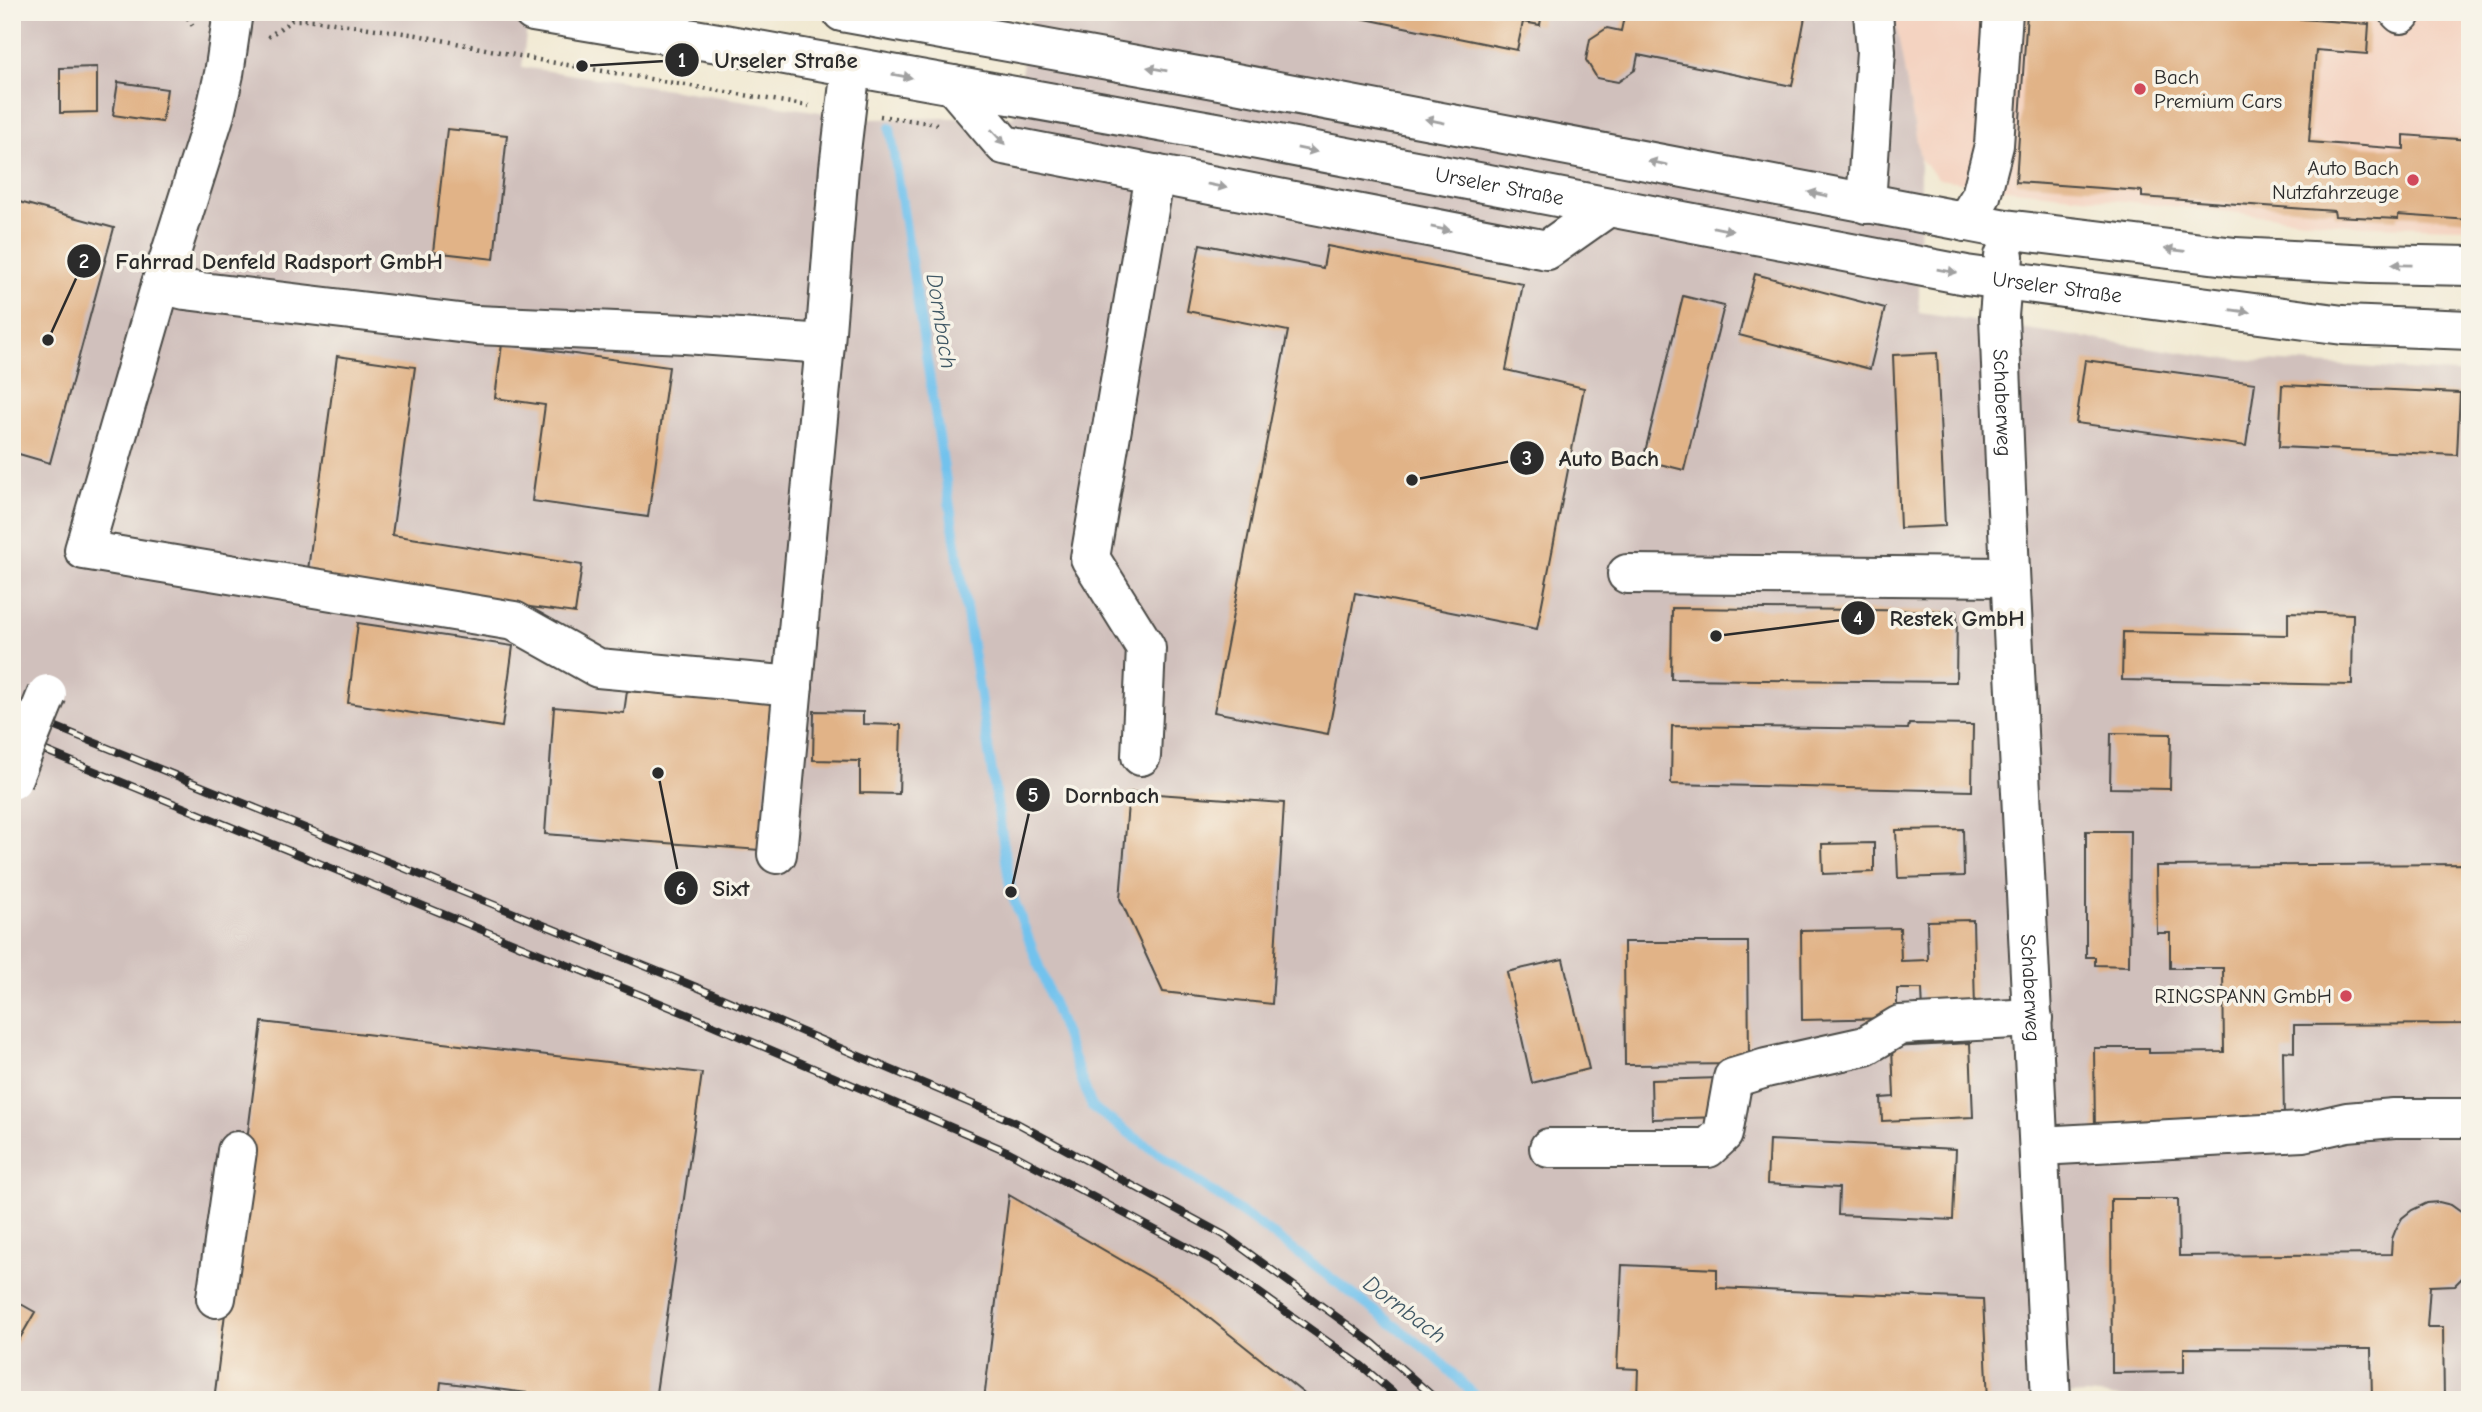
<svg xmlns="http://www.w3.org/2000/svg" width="2482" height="1412" font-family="'Comic Neue',sans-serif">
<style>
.built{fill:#f4d3c1}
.industrial{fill:#d0c0bc}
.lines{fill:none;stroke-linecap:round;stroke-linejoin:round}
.stream{stroke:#72c2ed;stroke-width:10}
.building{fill:#e1b387}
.minor-casing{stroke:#494844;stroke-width:42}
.path{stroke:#494844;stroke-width:4.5;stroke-dasharray:2 5;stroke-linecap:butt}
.minor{stroke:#fff;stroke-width:38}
.rail-casing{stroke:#2b2b2b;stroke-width:8}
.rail{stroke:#f7f3e8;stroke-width:5;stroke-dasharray:16;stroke-linecap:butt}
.minor-bridge-casing{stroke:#494844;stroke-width:42;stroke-linecap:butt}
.minor-bridge{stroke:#fff;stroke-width:38}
.oneway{fill:#a0a0a0}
.poi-dot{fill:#d1495b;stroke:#f7f3e8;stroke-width:2.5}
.labels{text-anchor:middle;stroke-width:7;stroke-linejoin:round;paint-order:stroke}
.poi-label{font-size:21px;fill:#2b2b2b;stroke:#f7f3e8;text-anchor:end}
.street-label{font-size:21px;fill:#2b2b2b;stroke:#f7f3e8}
.water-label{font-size:23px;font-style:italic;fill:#405865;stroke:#f7f3e8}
.leader{fill:none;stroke:#2b2b2b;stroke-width:2.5}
.callout-dot{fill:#2b2b2b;stroke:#f7f3e8;stroke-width:2.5}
.mark-label{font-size:21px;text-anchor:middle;font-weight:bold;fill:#fff}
.callout-label{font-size:23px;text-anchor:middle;font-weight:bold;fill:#2b2b2b;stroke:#f7f3e8;stroke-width:7;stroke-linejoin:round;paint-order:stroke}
</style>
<rect width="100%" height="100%" fill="#f7f3e8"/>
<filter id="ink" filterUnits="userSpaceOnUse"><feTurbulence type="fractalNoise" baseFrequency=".0143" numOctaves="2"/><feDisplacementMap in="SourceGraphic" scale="14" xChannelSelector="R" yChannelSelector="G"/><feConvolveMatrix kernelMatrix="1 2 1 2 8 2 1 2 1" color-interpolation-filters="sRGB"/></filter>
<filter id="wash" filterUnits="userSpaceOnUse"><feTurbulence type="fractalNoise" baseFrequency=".00686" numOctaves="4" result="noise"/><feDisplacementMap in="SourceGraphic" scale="28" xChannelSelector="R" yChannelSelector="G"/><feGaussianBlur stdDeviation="1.57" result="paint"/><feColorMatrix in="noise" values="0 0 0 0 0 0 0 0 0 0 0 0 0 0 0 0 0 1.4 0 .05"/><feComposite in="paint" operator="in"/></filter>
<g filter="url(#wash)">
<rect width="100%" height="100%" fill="#f1e9d2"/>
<!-- built -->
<path class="built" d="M1894 12H2470V228L2364 226 2015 190 1939 179 1920 159Z"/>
<!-- industrial -->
<path class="industrial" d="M12 12H529L522 67 867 119 1013 117 1032 12H1894L1920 159 1919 313 2219 358 2470 374V1400H2156L2085 1394 2025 1398 2024 1400H12Z"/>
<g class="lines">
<!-- stream -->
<path class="stream" d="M890 128 1011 892 1092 1107 1269 1232 1430 1352 1480 1400"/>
</g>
<g id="blocks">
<!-- building -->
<path class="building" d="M1331 12H1542L1540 25 1523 22 1517 50Z
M1625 12H1782L1805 17 1792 86 1638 55 1635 70 1618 82 1597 78 1586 60 1590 39 1607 28 1621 31Z
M2027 12H2209L2369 24 2367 54 2316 50 2309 142 2404 149V135L2470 140V220L2398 215V219L2335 216 2334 211 2142 197V191L2016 182Z
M97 67V112L60 113V68Z
M118 82 167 89 162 122 113 115Z
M447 129 507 135 494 259 433 252Z
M12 200 114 228 50 463 12 452Z
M1200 244 1323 268 1327 246 1523 284 1506 370 1584 388 1537 629 1355 593 1328 734 1214 712 1288 331 1187 311Z
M1755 274 1885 308 1870 369 1739 335Z
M1683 296 1724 306 1684 470 1643 460Z
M502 344 669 367 648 517 532 501 545 405 495 398Z
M1937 353 1945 526 1900 528 1893 355Z
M337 356 415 367 392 535 582 565 575 613 307 577Z
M2085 360 2255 383 2246 446 2076 423Z
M2282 385 2460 393 2457 455 2279 447Z
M1672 608 1957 611 1956 682 1671 679Z
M2288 612 2353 614 2352 685 2122 680 2123 632 2288 635Z
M358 623 513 646 502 727 348 703Z
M627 691 772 702 760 850 545 834 554 707 624 713Z
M814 711 863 712V724L901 725 899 794 860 793V761L813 760Z
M1909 724 1973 725 1972 791 1671 784 1672 726 1908 729Z
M2111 733 2171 734 2170 789 2110 788Z
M1129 792 1284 803 1272 1004 1163 992 1120 899Z
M1963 829 1964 876 1898 878 1896 830Z
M2086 831H2130L2129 966 2095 965V957H2086Z
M1874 843V872L1823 874 1822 844Z
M2470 864V1024L2294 1025V1052L2283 1051 2284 1122 2095 1133 2094 1048H2149V1053L2224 1052 2223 968H2170V933H2157L2156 866Z
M1973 920 1975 1011 1923 1012 1922 989H1897V1018L1802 1020 1801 930 1900 928 1901 961 1928 960 1927 921Z
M1624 942H1748L1749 1064 1625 1065Z
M1563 959 1589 1069 1532 1083 1507 972Z
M262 1022 702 1073 655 1400H583L441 1382 439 1400H214Z
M1970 1043 1973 1117 1882 1121 1881 1098 1894 1097 1892 1047Z
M1720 1078 1721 1117 1652 1119 1651 1080Z
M1769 1140 1956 1149 1953 1220 1838 1215 1839 1188 1767 1184Z
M1009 1195 1178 1293 1312 1400H984Z
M2111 1199H2178L2179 1256 2391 1254 2392 1239 2396 1229 2402 1218 2412 1210 2427 1203 2439 1202 2451 1205 2465 1215 2470 1222V1270L2455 1285 2430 1286 2427 1327H2443L2444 1400H2372L2371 1349 2184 1348V1372L2112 1373Z
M1622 1265 1717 1269V1288L1983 1299 1988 1400H1637L1638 1369 1617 1368Z
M12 1299 35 1312 12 1352Z"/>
</g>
</g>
<g filter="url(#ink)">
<use href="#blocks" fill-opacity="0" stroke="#494844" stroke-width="2"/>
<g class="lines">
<defs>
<g id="minor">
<path d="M233 12 224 74 215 114 161 284 84 550 514 621 598 668 793 686"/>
<path id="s1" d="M533 12 724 44 1216 132 1966 275 2343 325 2470 330"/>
<path d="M842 12 1225 81 2005 229 2235 257 2371 264 2470 266"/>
<path d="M2399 12 2401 14"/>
<path d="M953 85 1004 145 1547 250 1608 207"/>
<path d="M1866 204 1876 51 1873 12"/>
<path d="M1965 222 1981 196 1994 145 2003 12"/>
<path id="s2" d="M2004 256 1999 316 2006 489 2051 1400"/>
<path d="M161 284 185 290 476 325 685 334 825 344"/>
<path d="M1627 574 2010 577"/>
<path d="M1141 756 1146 648 1090 558 1155 174"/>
<path d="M777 854 825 344 839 168 851 67"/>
<path d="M2039 1146 2303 1132 2347 1122 2394 1118H2470"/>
<path d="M1549 1148H1708L1723 1134 1733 1078 1766 1068 1865 1046 1900 1025 2033 1018"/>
<path d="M216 1298 237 1151"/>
</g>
</defs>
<!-- minor casing -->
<use href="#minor" class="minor-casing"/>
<!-- path -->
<path class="path" d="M184 12 193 26
M268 37 292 20H313L417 35 544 61 809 106
M880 116 937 124"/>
<!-- minor -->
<use href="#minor" class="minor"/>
<defs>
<path id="rail" d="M12 709 694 986 1017 1123 1224 1235 1374 1344 1437 1400
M12 737 699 1019 1009 1152 1219 1264 1362 1366 1401 1400"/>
</defs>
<!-- rail casing -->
<use href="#rail" class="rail-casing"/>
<!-- rail -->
<use href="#rail" class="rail"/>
<defs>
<path id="minor-bridge" d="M12 780 47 694"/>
</defs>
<!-- minor-bridge casing -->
<use href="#minor-bridge" class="minor-bridge-casing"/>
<!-- minor-bridge -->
<use href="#minor-bridge" class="minor-bridge"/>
</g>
<!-- one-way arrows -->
<defs><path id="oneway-solid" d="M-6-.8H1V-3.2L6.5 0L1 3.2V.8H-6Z" transform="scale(1.75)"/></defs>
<g class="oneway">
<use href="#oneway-solid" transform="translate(1157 69) rotate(-170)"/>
<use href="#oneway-solid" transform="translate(902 76) rotate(10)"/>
<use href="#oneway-solid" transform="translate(1435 121) rotate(-169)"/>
<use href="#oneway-solid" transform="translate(998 137) rotate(47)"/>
<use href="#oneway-solid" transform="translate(1307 150) rotate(11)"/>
<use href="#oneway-solid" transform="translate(1658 163) rotate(-169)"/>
<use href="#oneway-solid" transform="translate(1217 186) rotate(11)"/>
<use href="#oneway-solid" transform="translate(1818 194) rotate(-169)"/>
<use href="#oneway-solid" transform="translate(1441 229) rotate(11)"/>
<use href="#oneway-solid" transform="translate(1723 229) rotate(11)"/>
<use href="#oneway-solid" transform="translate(2175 250) rotate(-173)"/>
<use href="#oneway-solid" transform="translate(2402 265) rotate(-179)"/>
<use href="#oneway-solid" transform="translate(1947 271) rotate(10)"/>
<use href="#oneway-solid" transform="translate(2240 311) rotate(8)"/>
</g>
</g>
<!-- markers -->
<g class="poi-dot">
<circle cx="2140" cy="89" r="7"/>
<circle cx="2413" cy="180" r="7"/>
<circle cx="2346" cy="996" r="7"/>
</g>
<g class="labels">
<!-- poi labels -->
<g class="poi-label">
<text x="2154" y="84" text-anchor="start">Bach<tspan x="2154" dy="24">Premium Cars</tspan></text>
<text x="2399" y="175">Auto Bach<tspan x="2399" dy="24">Nutzfahrzeuge</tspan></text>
<text x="2332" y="1003">RINGSPANN GmbH</text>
</g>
<!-- street labels -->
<g class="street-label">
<text dy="7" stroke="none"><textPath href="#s1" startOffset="982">Urseler Straße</textPath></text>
<text dy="7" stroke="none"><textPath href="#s1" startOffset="1549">Urseler Straße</textPath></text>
<text dy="7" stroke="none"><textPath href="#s2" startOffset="147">Schaberweg</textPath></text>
<text dy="7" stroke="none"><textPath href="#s2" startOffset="733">Schaberweg</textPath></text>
</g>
<!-- water labels -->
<g class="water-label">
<text transform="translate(942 321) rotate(81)" y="8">Dornbach</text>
<text transform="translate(1405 1309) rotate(37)" y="8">Dornbach</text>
</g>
</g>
<!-- callouts -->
<path class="leader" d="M582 66L682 60M48 340L84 261M1412 480L1527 458M1716 636L1858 618M1011 892L1033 795M658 773L681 888"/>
<g class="callout-dot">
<circle cx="582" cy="66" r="7"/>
<circle cx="48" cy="340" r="7"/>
<circle cx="1412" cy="480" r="7"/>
<circle cx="1716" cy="636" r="7"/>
<circle cx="1011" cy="892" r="7"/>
<circle cx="658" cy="773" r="7"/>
<circle cx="682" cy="60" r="18"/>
<circle cx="84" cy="261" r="18"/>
<circle cx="1527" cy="458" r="18"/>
<circle cx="1858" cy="618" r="18"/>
<circle cx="1033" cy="795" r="18"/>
<circle cx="681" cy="888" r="18"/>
</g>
<g class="mark-label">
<text x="682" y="67">1</text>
<text x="84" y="268">2</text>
<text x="1527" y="465">3</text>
<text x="1858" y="625">4</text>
<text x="1033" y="802">5</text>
<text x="681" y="896">6</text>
</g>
<g class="callout-label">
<text x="786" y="68">Urseler Straße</text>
<text x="279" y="269">Fahrrad Denfeld Radsport GmbH</text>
<text x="1609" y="466">Auto Bach</text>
<text x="1957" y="626">Restek GmbH</text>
<text x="1112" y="803">Dornbach</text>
<text x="731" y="896">Sixt</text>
</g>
<!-- margin -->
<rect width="2482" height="1412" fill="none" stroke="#f7f3e8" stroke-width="42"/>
</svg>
